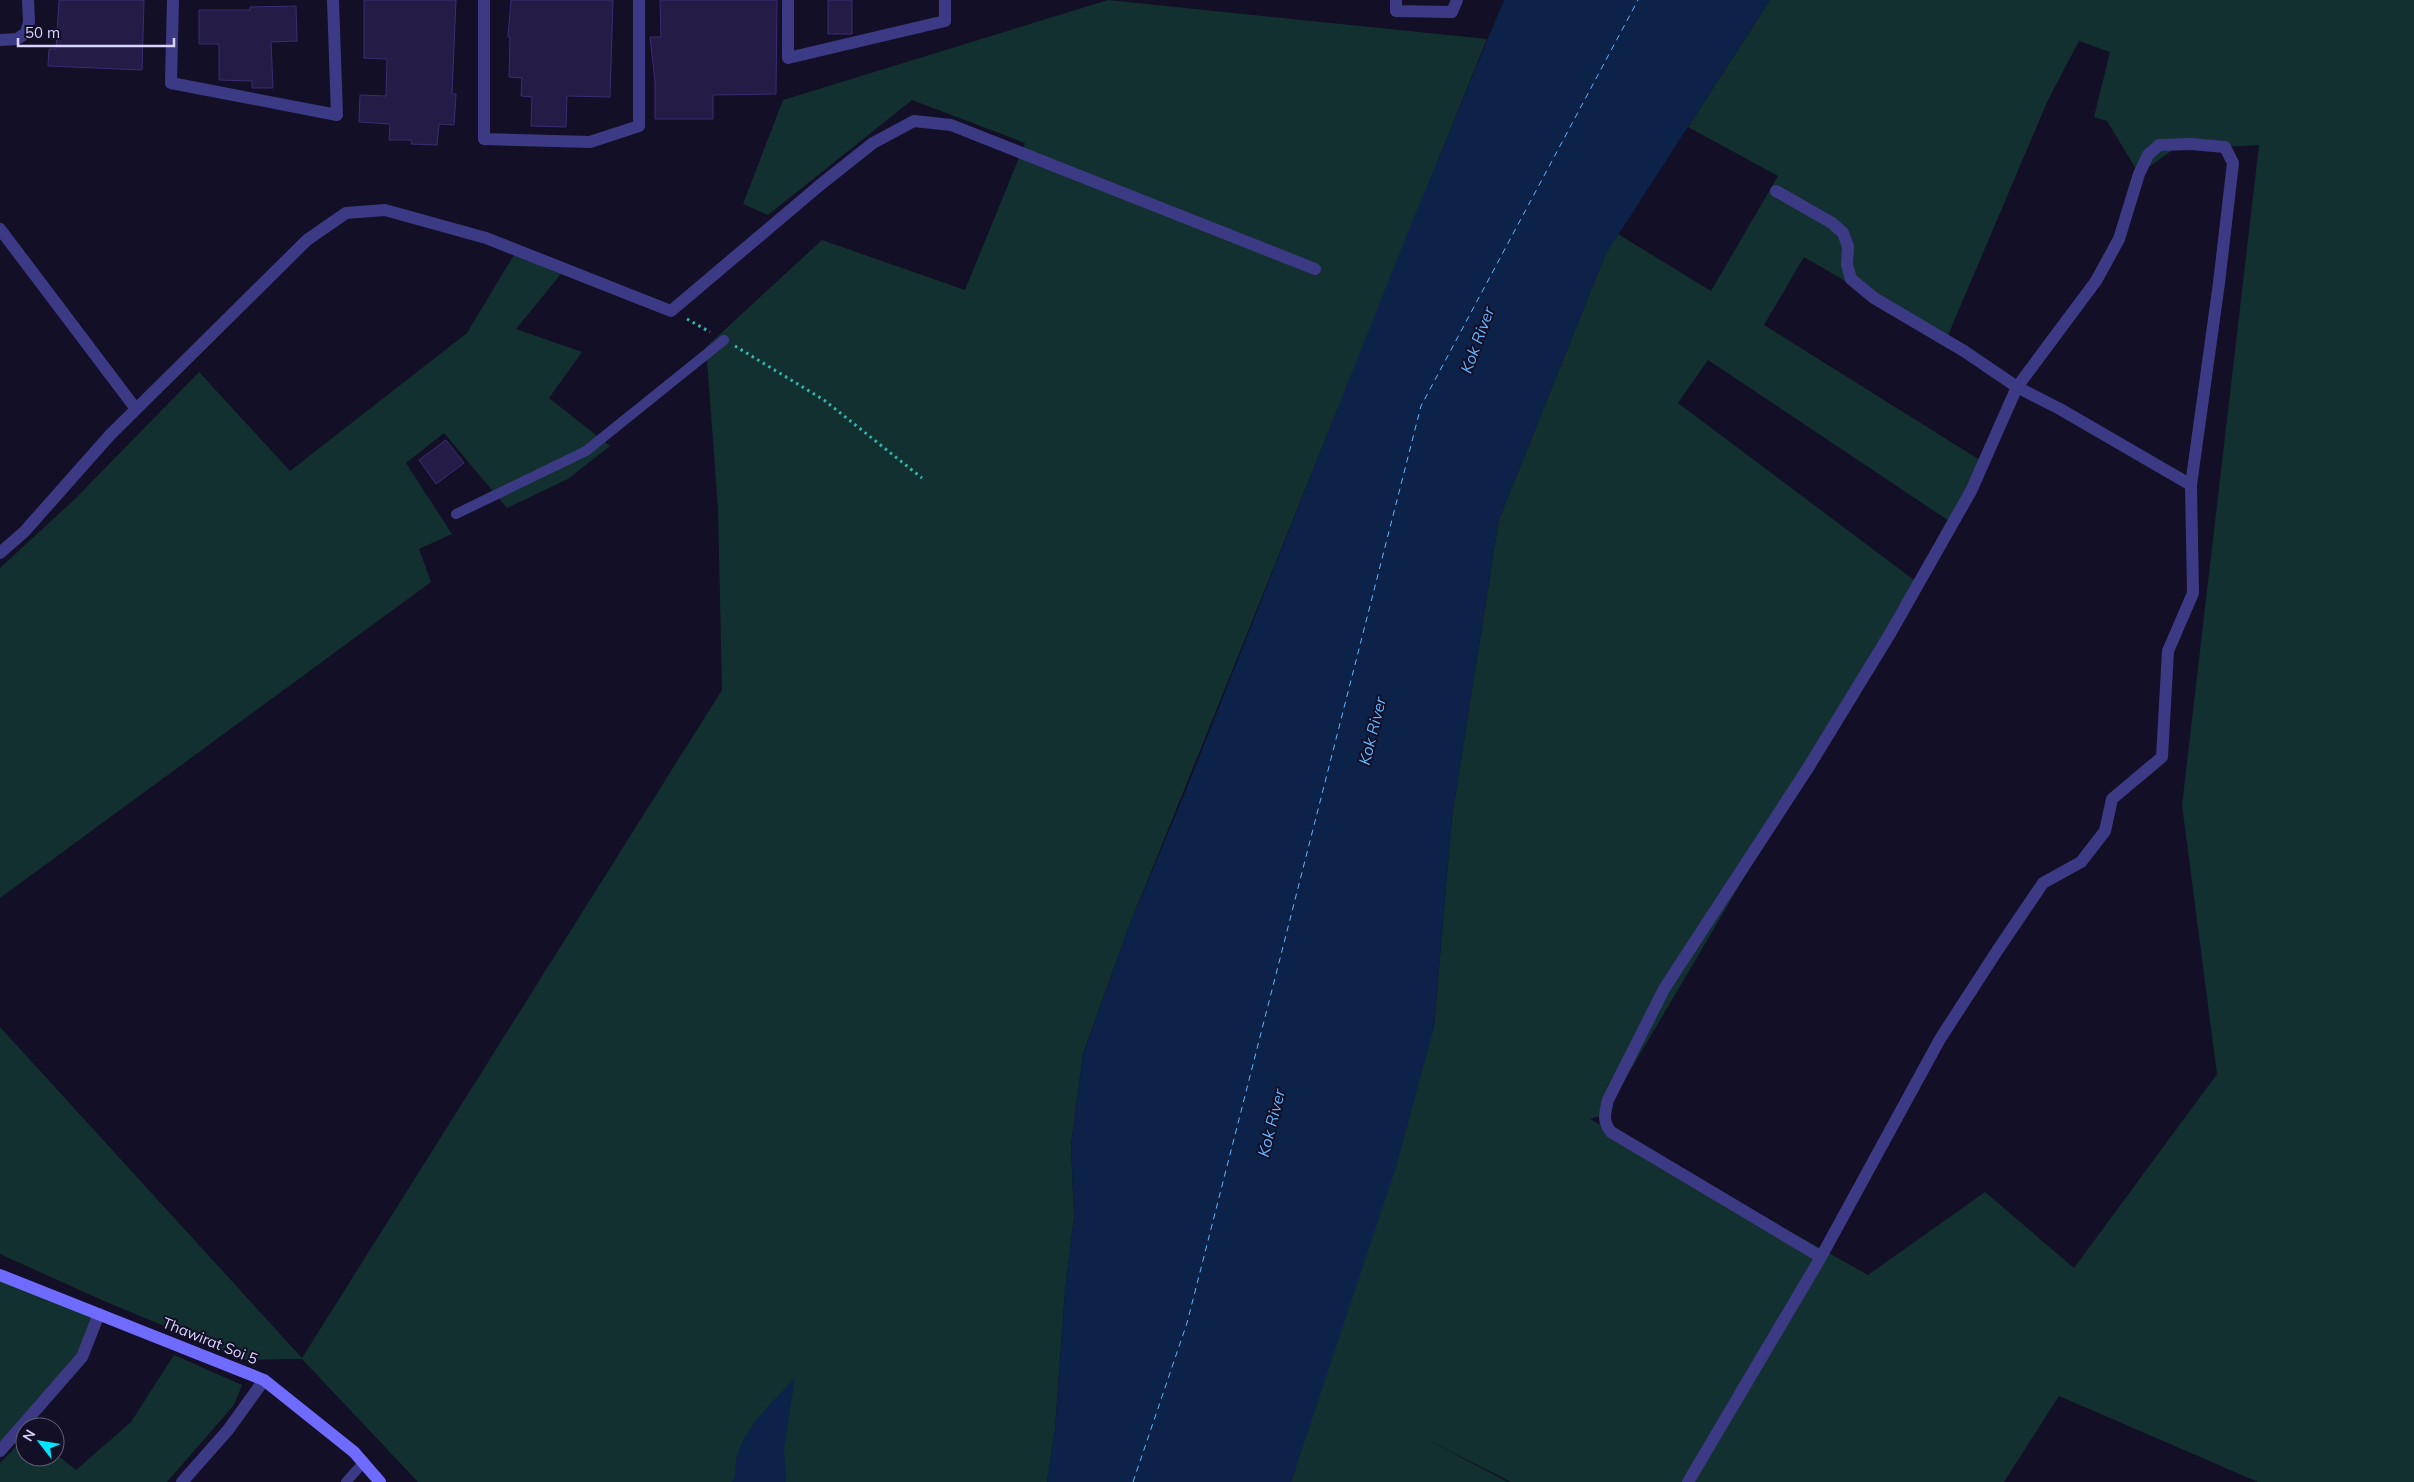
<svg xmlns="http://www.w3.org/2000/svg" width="2414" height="1482" font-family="Mulish,sans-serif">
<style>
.green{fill:#12302f;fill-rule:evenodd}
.water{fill:#0c2248}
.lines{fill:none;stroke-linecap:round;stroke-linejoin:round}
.ferry{stroke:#62b6ff;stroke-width:1;stroke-dasharray:6 5;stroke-linecap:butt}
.building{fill:#241b47;stroke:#3b2d73}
.path{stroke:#2fb8b0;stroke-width:3;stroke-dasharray:2.5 4;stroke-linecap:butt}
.lane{stroke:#3d3a85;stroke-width:10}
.street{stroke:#3d3a85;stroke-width:12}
.secondary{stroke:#6f6bff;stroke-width:12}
.labels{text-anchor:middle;stroke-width:4;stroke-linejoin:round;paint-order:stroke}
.street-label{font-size:15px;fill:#d9d4ff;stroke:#130f26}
.water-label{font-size:16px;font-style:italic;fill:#62b6ff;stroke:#130f26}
</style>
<rect width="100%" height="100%" fill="#130f26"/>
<!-- green -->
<path class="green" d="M1108 0 1487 39 1128 929 1083 1054 1071 1145 1074 1217 1065 1291 1055 1430 1047 1482H418L302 1359 246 1360 104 1301 0 1254V1027L302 1358 722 690 718 508 706 347 822 240 965 290 1025 143 912 100 768 215 743 204 783 100Z
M1770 0H2414V1482H2258L2059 1396 2004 1482H1511L1422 1437 1508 1482H1291L1434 1027 1452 816 1499 519 1605 255 1618 234 1711 291 1778 176 1688 127ZM2079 41 2110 52 2094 117 2107 121 2139 174 2181 144 2225 147 2259 145 2182 805 2217 1074 2074 1268 1985 1192 1868 1275 1590 1119 1604 1115 1918 583 1678 403 1708 360 1952 523 1983 462 1764 325 1804 257 1946 340 2048 100Z
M517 250 561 274 516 329 582 352 549 398 610 446 568 479 507 508 444 433 406 463 452 534 419 549 431 582 0 898V568L75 499 199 372 290 471 467 333Z
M0 1275 99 1314 82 1357 0 1451Z
M174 1355 242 1385 234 1405 167 1482H0V1463L25 1437V1457H55V1453L76 1470 131 1422Z"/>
<!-- water -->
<path class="water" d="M1504 0H1770L1605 255 1499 519 1452 816 1434 1027 1397 1164 1291 1482H1047L1055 1430 1065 1291 1074 1217 1071 1145 1083 1055 1128 929 1188 785 1406 237Z
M795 1378 784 1449 786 1482H732C738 1473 734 1465 737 1456 746 1426 774 1400 795 1378Z"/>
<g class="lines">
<!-- ferry -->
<path class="ferry" d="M1133 1482 1187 1323 1421 406 1638 0"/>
</g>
<!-- building -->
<path class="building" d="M59 0H144L142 70 48 66 49 49H56Z
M364 0H456L452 94H456L454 125 439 124 437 145 411 144 412 140H389L390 124 359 122 360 95 386 96 387 59 364 58Z
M511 0H613L610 97 567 96 566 127 531 126 532 97 521 96 522 78 509 77 510 37H508Z
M660 0H777L776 94 713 95V119H655V81L650 37H661Z
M828 0H852V34H828Z
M296 6 297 41 271 42 273 88H252V81L219 80V44H199V10H250V7Z
M446 440 464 463 436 484 419 460Z"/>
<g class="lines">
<!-- path -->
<path class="path" d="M687 319 710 332
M735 346 824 400 922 478"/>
<!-- lane -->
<path class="lane" d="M456 514 586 451 724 340
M346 1482 363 1463"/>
<!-- street -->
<path class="street" d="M173 0 171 83 337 115 333 0
M484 0V139L590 142 639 126V0
M788 0V58L945 21V0
M1396 0V11L1452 12 1457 0
M0 40 17 39 26 33 29 22 28 0
M1776 191 1832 223 1843 233 1848 246 1847 265 1851 279 1874 298 1964 351 2017 387 2060 409 2191 485
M0 229 136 409
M0 553 24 532 110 435 307 240 346 213 385 210 486 238 671 311 820 185 873 143 914 121 951 125 1315 269
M0 1451 82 1357 99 1314
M182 1482 228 1430 264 1380
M1688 1482 1821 1257 1940 1039 1997 951 2043 883 2081 862 2105 831 2112 799 2162 757 2168 651 2193 593 2191 485 2219 283 2233 163 2225 147 2191 144 2159 145 2148 155 2139 174 2119 239 2096 281 2017 387 1971 491 1891 632 1808 768 1664 989 1608 1100C1605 1113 1602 1121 1611 1132L1821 1257"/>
<!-- secondary -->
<path class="secondary" d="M0 1275 264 1380 354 1452 380 1482"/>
</g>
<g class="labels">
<!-- street labels -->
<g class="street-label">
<text transform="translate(210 1341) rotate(22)" y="5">Thawirat Soi 5</text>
</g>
<!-- water labels -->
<g class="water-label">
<text transform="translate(1477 340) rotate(-70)" y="6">Kok River</text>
<text transform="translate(1372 731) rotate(-76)" y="6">Kok River</text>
<text transform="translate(1271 1123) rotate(-76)" y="6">Kok River</text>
</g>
</g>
<!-- north arrow -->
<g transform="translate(40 1442) rotate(301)"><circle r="24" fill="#130f26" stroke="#625e7d"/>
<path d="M0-4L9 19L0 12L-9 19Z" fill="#00e5ff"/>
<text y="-8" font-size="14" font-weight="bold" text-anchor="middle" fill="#d9d4ff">N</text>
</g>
<!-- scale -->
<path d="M18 38v8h156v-8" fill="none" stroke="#d9d4ff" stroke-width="2.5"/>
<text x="25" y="38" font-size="15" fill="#d9d4ff" stroke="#130f26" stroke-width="4" paint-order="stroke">50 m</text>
</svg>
